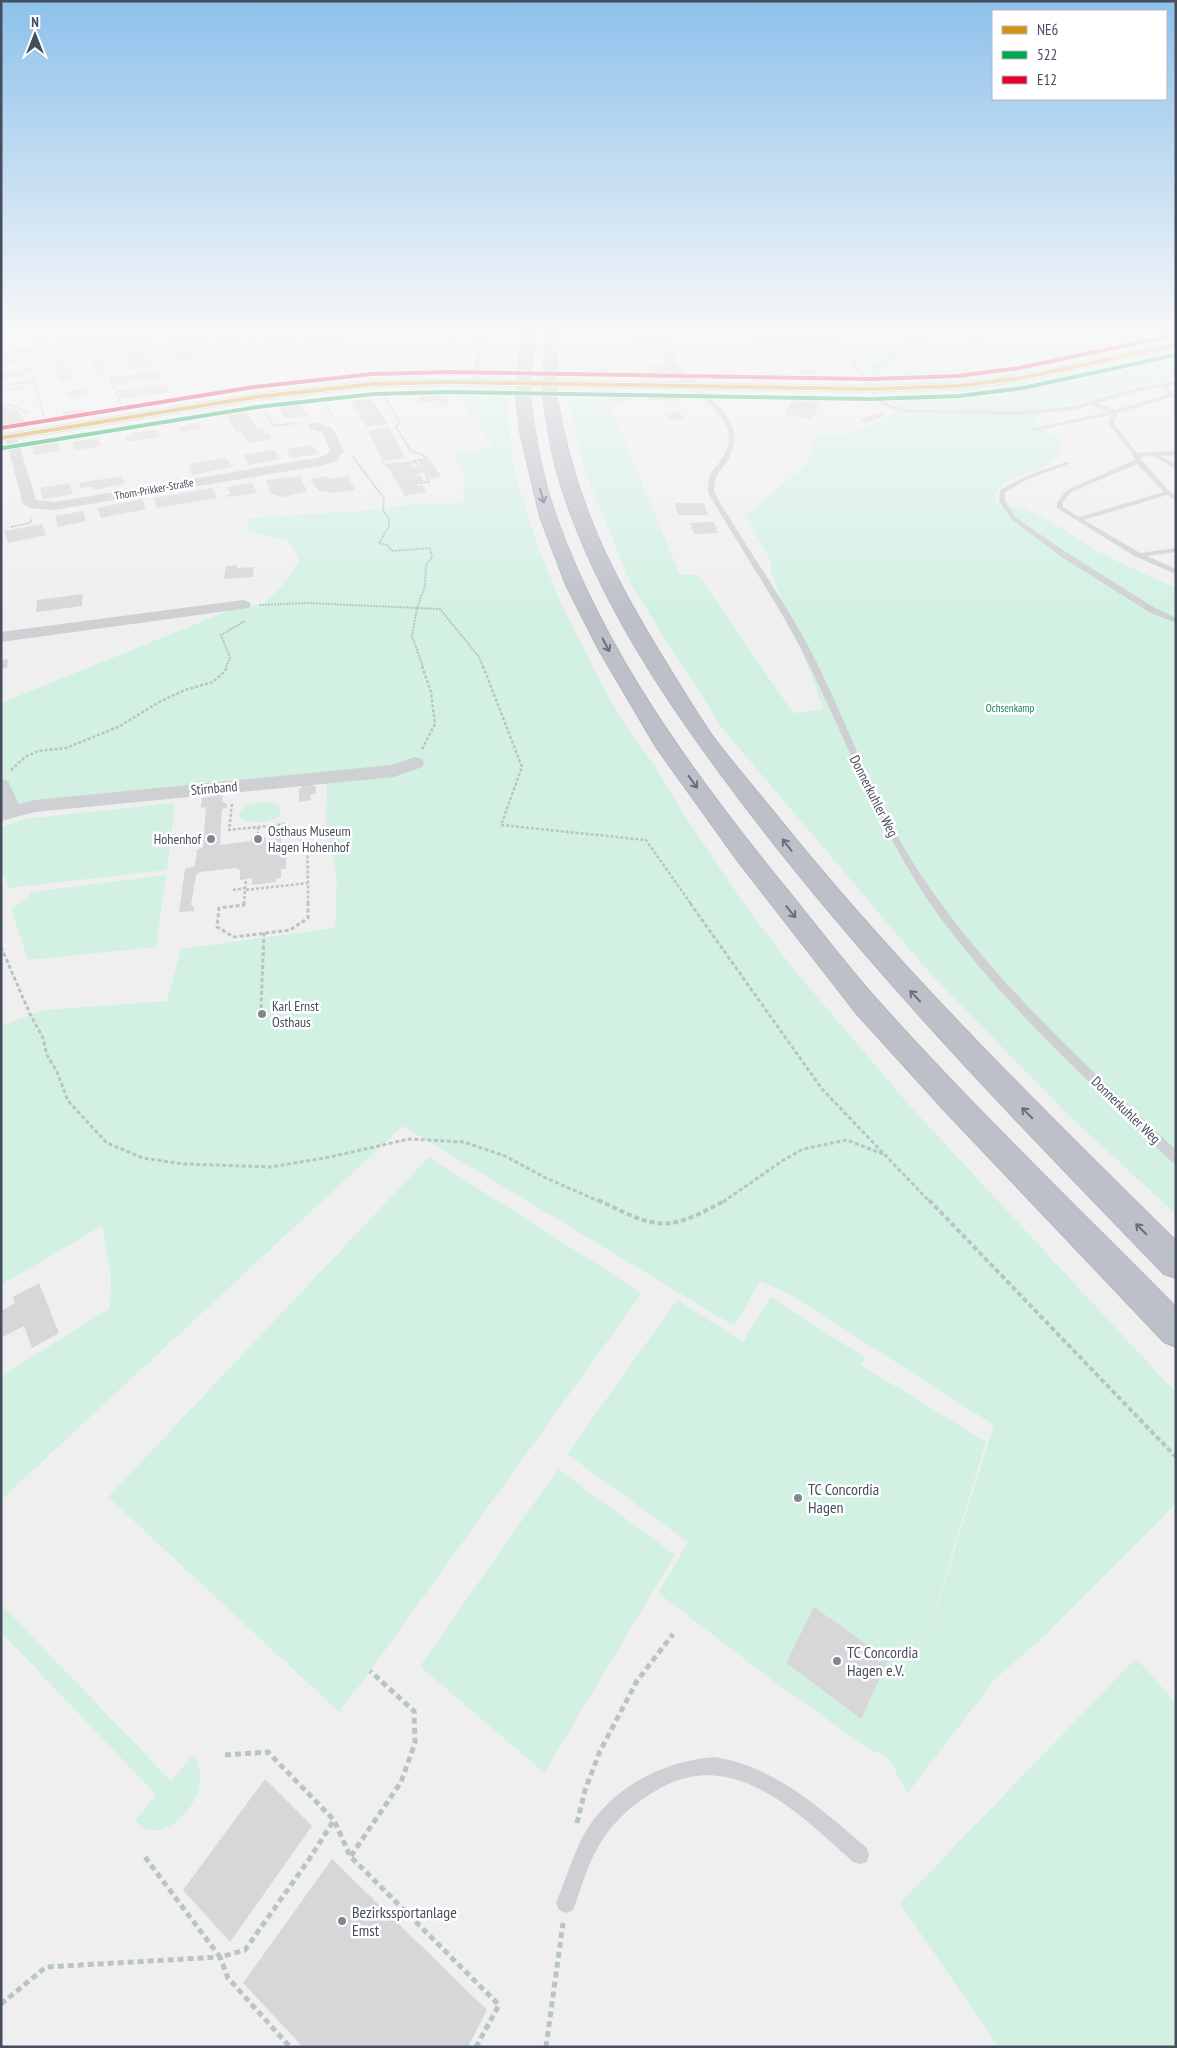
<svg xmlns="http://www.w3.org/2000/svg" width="1177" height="2048" font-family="'PT Sans Narrow',sans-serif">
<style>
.green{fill:#d2f1e3}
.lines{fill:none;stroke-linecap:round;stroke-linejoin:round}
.stream{stroke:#a5d4f0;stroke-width:4}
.building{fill:#d7d7d9}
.highway-casing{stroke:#b4b7bf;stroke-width:2}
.path-far4{stroke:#b9c5c4;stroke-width:2;stroke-dasharray:2 1;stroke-linecap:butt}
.path-far3{stroke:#b9c5c4;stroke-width:2.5;stroke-dasharray:3 2;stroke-linecap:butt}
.path-far2{stroke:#b9c5c4;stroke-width:3;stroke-dasharray:4 2.5;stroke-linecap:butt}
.path-far1{stroke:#b9c5c4;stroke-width:4;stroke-dasharray:5 3;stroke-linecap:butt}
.path{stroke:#b9c5c4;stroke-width:5;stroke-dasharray:6 4;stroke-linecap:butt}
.lane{fill:#ced0d4;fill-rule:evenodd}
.street{fill:#ced0d4;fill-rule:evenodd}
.primary{fill:#c8cbd0;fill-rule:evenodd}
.highway{fill:#bdc0c8;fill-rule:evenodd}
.highway-bridge-casing{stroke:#b4b7bf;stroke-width:15;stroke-linecap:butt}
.highway-bridge{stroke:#bdc0c8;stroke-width:14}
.bus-1-casing{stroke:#fff;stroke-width:5.5}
.bus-2-casing{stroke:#fff;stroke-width:5.5}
.bus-3-casing{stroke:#fff;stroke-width:5.5}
.bus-1{stroke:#d49413;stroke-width:4}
.bus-2{stroke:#00a651;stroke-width:4}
.bus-3{stroke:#e4002b;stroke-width:4}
.oneway{stroke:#6a707d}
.poi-dot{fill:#828690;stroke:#fff;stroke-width:2}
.labels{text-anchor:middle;stroke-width:5;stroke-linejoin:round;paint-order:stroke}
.far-street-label{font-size:11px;fill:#464e5d;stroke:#fff}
.far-park-label{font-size:11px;fill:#11845e;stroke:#fff}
.street-label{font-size:14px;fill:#464e5d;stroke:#fff}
.poi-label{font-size:14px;fill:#464e5d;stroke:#fff;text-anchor:start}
.near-poi-label{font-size:16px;fill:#464e5d;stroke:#fff;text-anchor:start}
</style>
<rect width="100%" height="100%" fill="#f0efef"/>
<!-- green -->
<path class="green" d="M593 330H650L651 331 593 337Z
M840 330H1176V377L1123 389 1074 404 1033 410C1040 428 1043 430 1060 438 1064 473 1025 468 1004 483 1001 485 998 491 995 495L997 506 1023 507 1048 520 1106 556 1176 588V1214L1069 1116 928 971 722 728 633 588 586 475 566 391H592L613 413 680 575H698L793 713 824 709 770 569 772 563 744 513H749L805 465 816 434H850L876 423 895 413 890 393 871 389Z
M452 387 506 388 512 459 517 480 537 544 562 606 608 696 631 733 657 769 679 807 742 901 791 966 910 1106 1176 1393V1503L1045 1636 996 1678 907 1794 889 1758 869 1749 776 1683 658 1593 688 1542 567 1454 677 1300 743 1342 770 1297 866 1358 861 1365 986 1442 918 1665 994 1425 789 1294 760 1281 734 1326 403 1126 1 1500V1376L110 1308 111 1277 102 1226 1 1285V1026L44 1010 167 1001 181 949 335 928 337 879 326 820 327 783 18 809 1 776V703L243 605H262L280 588 300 561 289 541 246 530 249 518 359 511 417 504 463 503 465 476 452 453 492 447Z
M260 802 278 804 281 810 279 817C265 823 253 825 239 817L240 811 249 804Z
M175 803 167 870 9 888 1 869V828L23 819Z
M166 875 156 947 28 960 11 909 28 899 31 892Z
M429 1157 642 1293 370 1671 339 1712 108 1497Z
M558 1469 675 1555 544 1773 420 1666Z
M1 1604 171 1781 194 1754C198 1761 201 1770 200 1779 200 1808 160 1849 135 1821L156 1795 1 1632Z
M1136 1658 1176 1703V2047H998L900 1903Z"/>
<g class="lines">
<!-- stream -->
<path class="stream" d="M875 368 896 351 923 336"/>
</g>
<!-- building -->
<path class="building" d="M34 330H50L47 339 29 340Z
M79 330H98L97 333 78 334Z
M261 330H282L293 346 274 349Z
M232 331 242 347 246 353 226 356 213 334Z
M649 337 653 342 635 343 632 338Z
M185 338 198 360 178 363 166 340Z
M139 341 151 367 131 370 119 344Z
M643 346 649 351 631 354 625 348Z
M98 350 102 362 106 373 96 375 88 351Z
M64 354 65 358 45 360 44 357Z
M17 359 20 365H1V361Z
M64 361 70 379 60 381 54 362Z
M604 366 616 372 603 376 591 370Z
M646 366H670L671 379H648Z
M796 370H813L815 376H798Z
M22 372 23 376 1 379V375Z
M159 372 162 378 115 385 112 379Z
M725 373 742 374 743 381 726 380Z
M749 373 762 374 763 381H749Z
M769 374H785L786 380H770Z
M26 385 27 388 1 392V388Z
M166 386 169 392 122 399 119 393Z
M87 389 89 395 69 398 65 392Z
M435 390 439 397 445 396 449 404 440 405 437 400 423 402 419 401 418 397H420L417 392Z
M623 393 632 399 614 402 605 396Z
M647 394H680L681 401 647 400Z
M796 395 823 398 812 419 784 415Z
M371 398 380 411 388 424 367 427 350 401Z
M298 401 308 416 286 419 277 404Z
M1 406 17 410 22 415 25 426 1 430Z
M83 409 85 414 63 417 62 412Z
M245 409 258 429 262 428 265 433H268L272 439 249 443 240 432 236 433 225 412Z
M677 411 686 418 672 420 664 414Z
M880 412 888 414 867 423 860 420Z
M198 423 202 429 182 432 179 427Z
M389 427 397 442 406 458 383 461 368 431Z
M157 430 161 437 127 442 125 437 133 436 131 433Z
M98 438 101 446 75 450 72 442Z
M58 442 60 450 34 455 32 446Z
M312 445 318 454 291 458 286 449Z
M274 450 280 459 248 465 243 455Z
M222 458 228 460 232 467 193 475 189 468 192 466 191 464Z
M430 460 441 477 431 479 419 461Z
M410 463 414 468 419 467 423 473 416 474 418 476H421L424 481 415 482 417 486 422 485 427 492 405 496 387 466Z
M122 476 125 484 93 490 91 486 80 488 79 483Z
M300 476 307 492 282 497 271 494 266 480Z
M328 476 329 479 348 476 355 490 331 493 324 491H319L310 479Z
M69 483 73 494 43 499 40 488Z
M252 483 257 493 227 497 226 495H231L227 487Z
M212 488 217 498 157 508 153 498Z
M142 499 146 509 101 518 97 508Z
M675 503H704L708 515H678Z
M83 511 86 521 58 527 55 516Z
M714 522 718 533 694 534 690 523Z
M42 524 46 535 8 543 4 531Z
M237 565V568L254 567 253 577 224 579 226 566Z
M83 594 82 606 36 612 37 600Z
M8 659 7 668 1 669V660Z
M312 785 316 787V793L310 795 311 800 299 802V789L303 786Z
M219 795 223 796 222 802 227 804V808L222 809 220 845 251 841V838L266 837 265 840 281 838V846H286V869H281V878L275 879 276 882 252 885V878L240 880V870L236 868 200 872 196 875 191 905 194 907V911L179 912 185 869 195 866 197 850 203 847 206 807 201 808 202 798Z
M39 1283 59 1333 32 1348 24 1326 1 1338V1311L15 1303 13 1297Z
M814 1607 888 1660 861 1719 786 1663Z
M265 1779 312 1826 230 1942 183 1890Z
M332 1859 487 2010 468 2047H303L243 1983Z"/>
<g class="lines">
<defs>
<path id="highway" d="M524 330H536L531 373 524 377 517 373Z
M546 330H558L557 373 550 377 543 373Z
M523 393 530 397C535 437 543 481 557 519 606 655 694 775 784 886 815 924 845 964 878 1001 973 1107 1076 1206 1176 1307V1347L1164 1342 944 1110 856 1013 737 860 656 747 599 650 566 585 540 517 520 432 516 397Z
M550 393 557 397C574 501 613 578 668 666 682 689 696 712 711 734 737 769 767 803 795 838 912 981 1044 1111 1176 1241V1278L1164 1274C1029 1135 894 996 774 844 688 734 596 608 557 472 550 448 547 422 543 397Z"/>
</defs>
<!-- highway casing -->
<use href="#highway" class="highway-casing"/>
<!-- path-far4 -->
<path class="path-far4" d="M244 330 259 350
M298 330 308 337 341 342
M450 330 456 344 466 347
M971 330 966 332 968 337 1010 363
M855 335 884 334 906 330
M197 337 209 355 197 359
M2 339 5 330
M103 355 109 372H106
M67 359 73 377
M30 365 44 416
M150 365 160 364 152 348
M1 374 32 370
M1 386 35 381
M116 392 165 385
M385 398 400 422 396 427 411 451 425 456 427 459
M1 404 11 405 30 413
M121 404 110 379 154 372
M324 404 332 415
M264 411 274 426 297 423
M353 457 384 498 383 510 389 519V526L379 543 387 545 392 551 430 548 432 557 426 565 425 586 417 608 412 636 423 667
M414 461 427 459
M383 463 387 465 414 462C422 467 426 473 429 482L416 483
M11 527 30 523 32 518
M259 605 306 603 440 609 479 657 483 667
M226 667 230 658 221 635 245 621"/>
<!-- path-far3 -->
<path class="path-far3" d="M483 666 522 767 501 825 646 840 691 904
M422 749 435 724 431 692 422 666
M11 770 25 757 38 751 66 748 118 727 161 701 185 690 213 682 225 671 227 666
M232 804 229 830 286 824 301 841 307 843 308 883
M258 827V838
M245 889 246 879
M233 890 245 888
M244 904 245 890 308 883V904"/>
<!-- path-far2 -->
<path class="path-far2" d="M244 903V905L219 908 217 927 234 937 290 930 308 918V903
M690 903 822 1089 930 1202
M1 947 30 1014 43 1038 47 1055 57 1072 68 1101 107 1143 143 1158 184 1164 271 1167 330 1157 409 1139 464 1142 505 1156 546 1178 601 1202
M261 1008 264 933
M723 1202 782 1161 803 1149 847 1140 883 1154"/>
<!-- path-far1 -->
<path class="path-far1" d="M598 1200C620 1210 647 1227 672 1223 690 1220 709 1209 726 1200
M929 1200 1176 1457"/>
<!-- path -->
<path class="path" d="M225 1755 268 1752 334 1820 350 1856 499 2005 476 2047
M577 1823 585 1790 600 1751 637 1681 673 1634
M351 1856 401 1782 415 1743 414 1711 370 1671
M145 1857 220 1957 245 1950 308 1861 334 1820
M1 2004 46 1967 220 1957 228 1978 290 2047
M546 2047 563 1923"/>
<!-- lane -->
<path class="lane" d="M479 330H485L477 383 474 385 471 383Z
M738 330C748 329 763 340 775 341 795 344 815 342 834 342L830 330H835L838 339 871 382 877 395 893 406 911 410 1022 411 1074 406 1135 388 1176 381V385L1168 386 1174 396 1118 413 1114 423 1137 453 1176 451V455L1161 456 1176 464V469L1153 456 1139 457 1170 492 1176 495V500L1167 495 1084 520 1140 553 1176 548V552L1147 556 1176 569V574L1136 557 1057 508V502L1067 490 1135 460 1130 451 1108 423 1111 415 1033 431 1030 429 1109 412 1091 405 1075 410 1022 415 904 412C886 408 873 402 866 383L837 345C805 345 765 352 738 330ZM1163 387 1169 394 1115 410 1097 403 1136 392ZM1137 464 1164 492 1079 517 1063 507V502L1071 492Z
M690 385H694C717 405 747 424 729 458 719 476 716 468 714 492 748 551 789 606 819 667 852 735 877 808 919 872 989 978 1084 1063 1176 1150V1163L1172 1162C1091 1083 1006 1007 939 916 883 839 851 751 810 667 781 606 741 551 708 492 709 468 711 475 723 457 742 426 711 406 690 387Z
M1066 462 1071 463 1030 478 1005 492V501L1016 518 1069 554 1155 608 1176 618V623L1149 612 1063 558 1012 520 999 501 1000 490 1026 476Z
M715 1757C776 1767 821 1809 867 1848L869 1855 867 1862 860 1864 853 1862C797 1812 730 1742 652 1793 629 1807 610 1825 597 1849 586 1868 581 1890 573 1910L566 1913 559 1910 556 1903C565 1881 572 1859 582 1838 608 1789 661 1761 715 1757Z"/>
<!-- street -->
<path class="street" d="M161 330H189L184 333 1 357V351Z
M653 330H663L677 363 696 383 698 386 696 389H688L666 364Z
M314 422 332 428 334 431 344 451 336 461 319 466 54 510 30 508 23 504 5 437 11 433 17 437 36 500 54 502 317 458 326 455 330 451 323 433 310 429 308 426Z
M243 600 249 602 251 605 249 608 1 642V632Z
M415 757 422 759 424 763 422 767 394 777 35 812 1 821V779L8 781 19 804 35 800 391 765Z"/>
<!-- primary -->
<path class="primary" d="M1176 341V349L1021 382 959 390 871 393 448 386 373 388 256 401 1 442V434L256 393 373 380 448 378 871 385 959 382 1021 374Z"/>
<!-- highway -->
<use href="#highway" class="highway"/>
<defs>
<path id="highway-bridge" d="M550 373V397
M523 397 524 373"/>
</defs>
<!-- highway-bridge casing -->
<use href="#highway-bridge" class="highway-bridge-casing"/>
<!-- highway-bridge -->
<use href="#highway-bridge" class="highway-bridge"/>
<defs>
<path id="bus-1" d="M1 438 256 397 373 384 448 382 871 389 959 386 1021 378 1176 345"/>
<path id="bus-2" d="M3 448 257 407 374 394 448 392 871 399 959 396 1023 388 1176 355"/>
<path id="bus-3" d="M1 428 254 387 372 374 448 372 871 379 958 376 1019 368 1174 335"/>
</defs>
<!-- bus-1 casing -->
<use href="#bus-1" class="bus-1-casing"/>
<!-- bus-2 casing -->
<use href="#bus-2" class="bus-2-casing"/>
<!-- bus-3 casing -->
<use href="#bus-3" class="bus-3-casing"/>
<!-- bus-1 -->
<use href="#bus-1" class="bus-1"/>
<!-- bus-2 -->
<use href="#bus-2" class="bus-2"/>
<!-- bus-3 -->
<use href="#bus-3" class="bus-3"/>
</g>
<!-- one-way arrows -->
<defs><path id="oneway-shaft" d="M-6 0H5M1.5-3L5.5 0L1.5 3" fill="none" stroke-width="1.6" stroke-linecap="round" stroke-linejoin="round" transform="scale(1.25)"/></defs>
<g class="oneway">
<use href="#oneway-shaft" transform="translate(542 496) rotate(75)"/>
<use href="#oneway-shaft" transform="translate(606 645) rotate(62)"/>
<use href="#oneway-shaft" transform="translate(693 782) rotate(54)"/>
<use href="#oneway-shaft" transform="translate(787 845) rotate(-128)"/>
<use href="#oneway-shaft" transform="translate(791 912) rotate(51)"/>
<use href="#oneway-shaft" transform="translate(915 996) rotate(-133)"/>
<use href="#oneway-shaft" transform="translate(1027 1113) rotate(-135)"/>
<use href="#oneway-shaft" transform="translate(1141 1229) rotate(-135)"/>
</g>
<!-- sky -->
<linearGradient id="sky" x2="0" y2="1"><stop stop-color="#8dc1eb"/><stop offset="0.54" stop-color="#f8f8f8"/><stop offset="1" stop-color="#f8f8f8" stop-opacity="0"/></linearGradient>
<rect width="1177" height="616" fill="url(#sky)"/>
<!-- markers -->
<g class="poi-dot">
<circle cx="211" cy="839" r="5"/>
<circle cx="258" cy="839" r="5"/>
<circle cx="262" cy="1014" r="5"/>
<circle cx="798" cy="1498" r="5"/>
<circle cx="837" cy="1661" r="5"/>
<circle cx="342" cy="1921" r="5"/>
</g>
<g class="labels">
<!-- far-street labels -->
<g class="far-street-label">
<text transform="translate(154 489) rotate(-10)" y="4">Thorn-Prikker-Straße</text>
</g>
<!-- far-park labels -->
<g class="far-park-label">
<text x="1010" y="712">Ochsenkamp</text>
</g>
<!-- street labels -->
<g class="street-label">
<text transform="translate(214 788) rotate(-5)" y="5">Stirnband</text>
<text transform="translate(874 796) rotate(63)" y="5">Donnerkuhler Weg</text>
<text transform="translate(1126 1110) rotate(44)" y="5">Donnerkuhler Weg</text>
</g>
<!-- poi labels -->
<g class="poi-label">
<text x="268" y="836">Osthaus Museum<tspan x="268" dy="16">Hagen Hohenhof</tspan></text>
<text x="201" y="844" text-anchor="end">Hohenhof</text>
<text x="272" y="1011">Karl Ernst<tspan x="272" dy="16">Osthaus</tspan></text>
</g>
<!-- near-poi labels -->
<g class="near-poi-label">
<text x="808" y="1495">TC Concordia<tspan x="808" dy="18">Hagen</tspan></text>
<text x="847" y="1658">TC Concordia<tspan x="847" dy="18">Hagen e.V.</tspan></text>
<text x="352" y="1918">Bezirkssportanlage<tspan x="352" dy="18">Emst</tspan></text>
</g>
</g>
<!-- border -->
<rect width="1177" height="2048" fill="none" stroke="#464e5d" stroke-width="5"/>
<!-- legend -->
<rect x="992" y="10" width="175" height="90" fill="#ffffff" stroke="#b5b8be"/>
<rect x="1002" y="26" width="25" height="8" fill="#d49413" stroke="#b5b8be"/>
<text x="1037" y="35" font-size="15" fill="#464e5d">NE6</text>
<rect x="1002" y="51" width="25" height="8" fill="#00a651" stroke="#b5b8be"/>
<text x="1037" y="60" font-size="15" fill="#464e5d">522</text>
<rect x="1002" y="76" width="25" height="8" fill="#e4002b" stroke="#b5b8be"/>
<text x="1037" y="85" font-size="15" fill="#464e5d">E12</text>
<!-- north arrow -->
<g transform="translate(35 35)" stroke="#ffffff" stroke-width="4" paint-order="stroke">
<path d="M0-4L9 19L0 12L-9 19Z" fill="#464e5d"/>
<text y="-8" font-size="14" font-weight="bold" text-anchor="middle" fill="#464e5d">N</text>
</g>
</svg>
